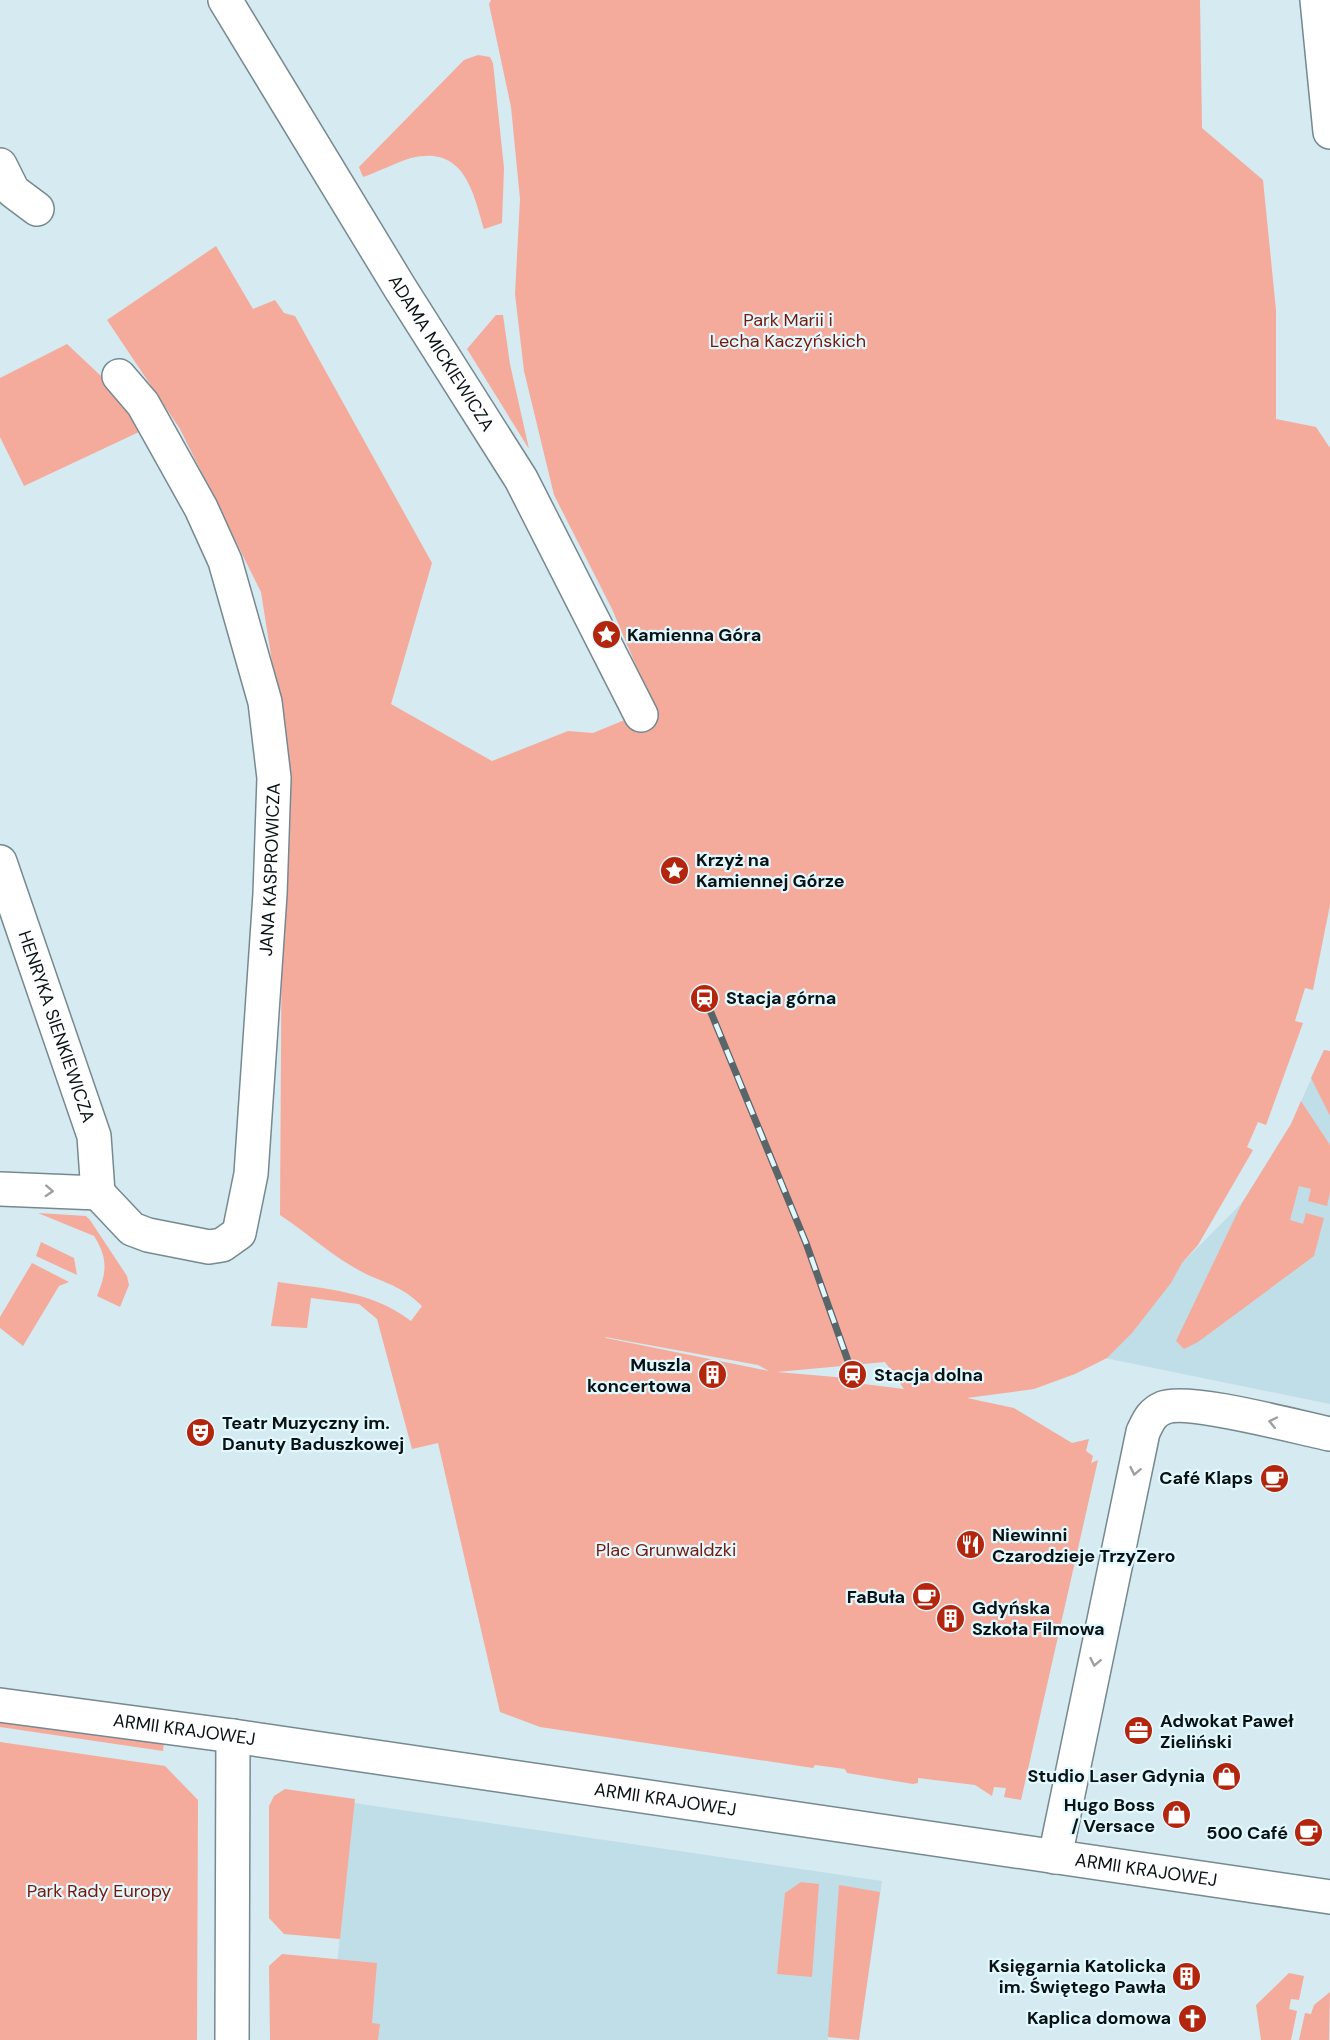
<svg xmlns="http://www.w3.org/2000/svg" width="1330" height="2040" font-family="'DM Sans',sans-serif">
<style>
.built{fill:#c0dee8}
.green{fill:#f5ab9b;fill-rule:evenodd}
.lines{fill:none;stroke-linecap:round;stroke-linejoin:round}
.street-casing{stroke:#768990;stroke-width:36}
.street{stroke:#fff;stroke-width:33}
.rail-casing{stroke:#586569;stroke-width:7}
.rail{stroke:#e2f8ff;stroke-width:4.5;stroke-dasharray:14;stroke-linecap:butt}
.oneway{stroke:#9da0a1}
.labels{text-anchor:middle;stroke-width:4.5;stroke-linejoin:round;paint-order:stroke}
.park-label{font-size:18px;fill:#76190a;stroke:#e2f8ff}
.street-label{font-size:18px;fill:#0a1214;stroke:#e2f8ff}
.poi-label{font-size:18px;font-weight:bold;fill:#0a1214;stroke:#e2f8ff;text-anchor:start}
</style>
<rect width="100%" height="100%" fill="#d5eaf1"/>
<!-- built -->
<path class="built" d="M1324 1050 1330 1051V1404L1066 1350 1180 1265 1242 1203 1291 1124Z
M354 1803 882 1881 859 2040 828 2037V2040H329Z"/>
<!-- green -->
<path class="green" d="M491 0H1200L1202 128 1263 180 1276 310V419L1316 427 1330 448V905L1313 990 1305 988 1295 1021 1303 1023 1266 1125 1258 1122 1247 1147 1253 1150 1198 1245 1182 1263 1171 1283 1132 1333 1107 1358 1075 1374 1034 1389 967 1398 1014 1408 1072 1443 1089 1439 1086 1451 1093 1456 1091 1463 1098 1460 1021 1800 1004 1797 1006 1788 994 1787 992 1796 975 1785 918 1778V1783L913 1784 847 1773 845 1769 815 1765 813 1768 540 1727 500 1712 438 1443 412 1449 377 1319 359 1304 311 1298 307 1328 271 1326 278 1282C326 1289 372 1291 411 1321L422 1306C401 1286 390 1285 366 1274 337 1260 307 1233 280 1215L283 731 261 592 180 429 107 320 216 246 253 309 275 300 284 313 295 316 432 563 391 704 492 761 568 731 593 733 654 708 612 609 554 495 524 371 515 294 520 199 511 107 489 4ZM605 1337 758 1365 769 1371 606 1338ZM885 1362 904 1389 848 1382 847 1378 777 1372Z
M478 55 490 57 493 63 504 168 502 223 484 229C473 191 464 145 411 158 397 162 378 172 363 177L359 167 464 60Z
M496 315H503L510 364 529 449 467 349Z
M67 344 118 392 139 432 24 486 0 437V378Z
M1324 1050 1330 1051V1116L1311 1078Z
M1301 1101 1330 1145V1192L1327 1206 1308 1201 1311 1189 1299 1186 1290 1220 1303 1224 1306 1213 1324 1218 1314 1256 1198 1342 1184 1349 1176 1341 1242 1203 1291 1124Z
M38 1213 86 1216 90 1220 127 1276 129 1285 120 1307 97 1296C107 1272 108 1258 94 1236Z
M41 1242 74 1258 77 1275 36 1256Z
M32 1263 69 1282 59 1286 23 1346 0 1328V1317Z
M0 1719 164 1742 163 1751 0 1727Z
M0 1742 165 1766 198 1800 197 2040H0Z
M285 1789 355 1799 340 1939 284 1934 269 1918V1806L274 1796Z
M801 1882 819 1884 812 1977 777 1974 785 1893Z
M839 1885 880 1892 859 2040 828 2037Z
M282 1954 377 1963 372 2023 380 2024 378 2040H270L269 1966Z
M1289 1973 1304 1976 1299 2000 1291 1999 1289 2009 1297 2011 1291 2040H1261L1256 2005Z
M1330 1992 1329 2040H1299L1305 2013 1311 2014 1314 2005Z"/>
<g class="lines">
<defs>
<g id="street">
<path id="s1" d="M225 0 400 288 521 479 641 715"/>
<path d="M1317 0 1330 132"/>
<path d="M0 165 13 191 37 209"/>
<path id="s2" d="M0 862 94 1136 98 1193"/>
<path d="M0 1189 98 1193"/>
<path id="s3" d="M98 1193 132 1229 148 1235 209 1247 222 1245 239 1233 251 1174 270 894 274 778 265 702 225 561 201 508 143 404 119 376"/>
<path id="s4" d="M0 1705 233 1736 1330 1897"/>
<path d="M1055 1857 1143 1432C1148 1422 1151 1413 1163 1408 1186 1397 1300 1428 1330 1434"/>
<path d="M232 2040 233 1736"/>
</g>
</defs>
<!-- street casing -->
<use href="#street" class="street-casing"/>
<!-- street -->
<use href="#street" class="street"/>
<defs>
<path id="rail" d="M705 998 806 1243 853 1375"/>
</defs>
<!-- rail casing -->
<use href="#rail" class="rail-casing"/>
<!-- rail -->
<use href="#rail" class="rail"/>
</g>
<!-- one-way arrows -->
<defs><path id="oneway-chevron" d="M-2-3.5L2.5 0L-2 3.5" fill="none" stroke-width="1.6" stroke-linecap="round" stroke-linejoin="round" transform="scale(1.5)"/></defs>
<g class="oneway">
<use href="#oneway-chevron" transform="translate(49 1191) rotate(3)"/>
<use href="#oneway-chevron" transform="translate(1273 1422) rotate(-168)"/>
<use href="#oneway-chevron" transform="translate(1135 1471) rotate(102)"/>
<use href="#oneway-chevron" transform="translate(1095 1662) rotate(102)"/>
</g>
<!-- icons -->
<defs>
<symbol id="sight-disc" viewBox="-11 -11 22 22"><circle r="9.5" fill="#b3260d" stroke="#e2f8ff"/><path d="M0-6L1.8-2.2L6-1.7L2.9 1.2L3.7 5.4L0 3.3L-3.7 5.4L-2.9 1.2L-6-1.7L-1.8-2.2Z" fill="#fff"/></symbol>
<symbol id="station-disc" viewBox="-11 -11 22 22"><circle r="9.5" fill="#b3260d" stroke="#e2f8ff"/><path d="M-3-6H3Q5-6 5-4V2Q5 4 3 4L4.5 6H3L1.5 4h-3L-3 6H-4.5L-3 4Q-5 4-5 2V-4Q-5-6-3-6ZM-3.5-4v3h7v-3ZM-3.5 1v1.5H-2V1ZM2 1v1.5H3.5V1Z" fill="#fff"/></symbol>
<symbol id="building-disc" viewBox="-11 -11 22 22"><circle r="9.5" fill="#b3260d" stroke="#e2f8ff"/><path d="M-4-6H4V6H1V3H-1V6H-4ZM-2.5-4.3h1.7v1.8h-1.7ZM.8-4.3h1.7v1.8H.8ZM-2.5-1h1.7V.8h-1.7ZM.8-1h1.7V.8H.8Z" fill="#fff"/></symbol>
<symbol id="theatre-disc" viewBox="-11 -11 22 22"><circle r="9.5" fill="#b3260d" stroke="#e2f8ff"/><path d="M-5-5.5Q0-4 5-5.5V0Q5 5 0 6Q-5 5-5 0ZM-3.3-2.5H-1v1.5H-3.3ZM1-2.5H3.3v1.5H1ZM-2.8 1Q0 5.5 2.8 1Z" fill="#fff"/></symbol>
<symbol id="cafe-disc" viewBox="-11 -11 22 22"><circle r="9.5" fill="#b3260d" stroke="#e2f8ff"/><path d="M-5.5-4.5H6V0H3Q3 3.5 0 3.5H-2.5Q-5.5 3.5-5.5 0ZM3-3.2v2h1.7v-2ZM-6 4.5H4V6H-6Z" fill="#fff"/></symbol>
<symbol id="restaurant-disc" viewBox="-11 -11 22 22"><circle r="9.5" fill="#b3260d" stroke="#e2f8ff"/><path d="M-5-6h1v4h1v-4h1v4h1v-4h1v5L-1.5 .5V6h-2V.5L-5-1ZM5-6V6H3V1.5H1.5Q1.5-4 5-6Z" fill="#fff"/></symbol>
<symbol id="office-disc" viewBox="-11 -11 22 22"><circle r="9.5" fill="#b3260d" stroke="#e2f8ff"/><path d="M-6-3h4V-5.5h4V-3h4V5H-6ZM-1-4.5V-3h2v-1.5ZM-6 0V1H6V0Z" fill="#fff"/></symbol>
<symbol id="shop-disc" viewBox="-11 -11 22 22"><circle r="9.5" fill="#b3260d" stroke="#e2f8ff"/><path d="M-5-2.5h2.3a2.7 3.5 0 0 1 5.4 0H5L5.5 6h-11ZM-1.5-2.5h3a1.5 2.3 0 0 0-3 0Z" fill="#fff"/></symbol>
<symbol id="church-disc" viewBox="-11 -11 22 22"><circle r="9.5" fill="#b3260d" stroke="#e2f8ff"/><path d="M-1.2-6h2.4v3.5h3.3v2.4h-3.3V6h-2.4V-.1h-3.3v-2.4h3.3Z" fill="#fff"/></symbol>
</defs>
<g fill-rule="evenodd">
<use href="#sight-disc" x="590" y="618" width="33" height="33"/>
<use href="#sight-disc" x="658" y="854" width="33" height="33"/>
<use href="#station-disc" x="688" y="982" width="33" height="33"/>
<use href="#building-disc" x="696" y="1358" width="33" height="33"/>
<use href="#station-disc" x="836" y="1358" width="33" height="33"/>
<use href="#theatre-disc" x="184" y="1416" width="33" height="33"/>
<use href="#cafe-disc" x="1258" y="1462" width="33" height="33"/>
<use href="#restaurant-disc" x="954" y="1528" width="33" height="33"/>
<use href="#cafe-disc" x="910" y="1580" width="33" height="33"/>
<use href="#building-disc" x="934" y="1602" width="33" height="33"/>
<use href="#office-disc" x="1122" y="1714" width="33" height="33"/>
<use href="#shop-disc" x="1210" y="1760" width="33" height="33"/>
<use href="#shop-disc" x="1160" y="1798" width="33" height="33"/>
<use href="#cafe-disc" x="1292" y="1816" width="33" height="33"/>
<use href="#building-disc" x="1170" y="1960" width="33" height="33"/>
<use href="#church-disc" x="1176" y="2002" width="33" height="33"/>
</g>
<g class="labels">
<!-- park labels -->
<g class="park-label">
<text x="788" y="326">Park Marii i<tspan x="788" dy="21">Lecha Kaczyńskich</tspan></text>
<text x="666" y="1556">Plac Grunwaldzki</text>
<text x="99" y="1897">Park Rady Europy</text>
</g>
<!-- street labels -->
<g class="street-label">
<text dy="6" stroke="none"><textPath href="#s1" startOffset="414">ADAMA MICKIEWICZA</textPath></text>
<text dy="6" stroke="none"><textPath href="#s3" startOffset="528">JANA KASPROWICZA</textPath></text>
<text dy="6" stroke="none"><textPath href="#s2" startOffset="174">HENRYKA SIENKIEWICZA</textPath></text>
<text dy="6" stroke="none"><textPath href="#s4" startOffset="186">ARMII KRAJOWEJ</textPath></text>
<text dy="6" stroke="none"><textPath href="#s4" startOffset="672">ARMII KRAJOWEJ</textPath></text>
<text dy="6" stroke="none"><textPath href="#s4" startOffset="1158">ARMII KRAJOWEJ</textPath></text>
</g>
<!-- poi labels -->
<g class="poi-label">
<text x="627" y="641">Kamienna Góra</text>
<text x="696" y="866">Krzyż na<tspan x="696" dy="21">Kamiennej Górze</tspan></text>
<text x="726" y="1004">Stacja górna</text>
<text x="691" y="1371" text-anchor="end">Muszla<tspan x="691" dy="21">koncertowa</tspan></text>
<text x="874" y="1381">Stacja dolna</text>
<text x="222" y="1429">Teatr Muzyczny im.<tspan x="222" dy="21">Danuty Baduszkowej</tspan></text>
<text x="1253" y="1484" text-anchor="end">Café Klaps</text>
<text x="992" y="1541">Niewinni<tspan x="992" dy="21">Czarodzieje TrzyZero</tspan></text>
<text x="905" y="1603" text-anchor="end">FaBuła</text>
<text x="972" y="1614">Gdyńska<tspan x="972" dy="21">Szkoła Filmowa</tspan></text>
<text x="1160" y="1727">Adwokat Paweł<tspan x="1160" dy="21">Zieliński</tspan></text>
<text x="1205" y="1782" text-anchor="end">Studio Laser Gdynia</text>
<text x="1155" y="1811" text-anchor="end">Hugo Boss<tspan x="1155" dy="21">/ Versace</tspan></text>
<text x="1288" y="1839" text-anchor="end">500 Café</text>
<text x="1166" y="1972" text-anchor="end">Księgarnia Katolicka<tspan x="1166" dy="21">im. Świętego Pawła</tspan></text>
<text x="1171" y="2024" text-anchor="end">Kaplica domowa</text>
</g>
</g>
</svg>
